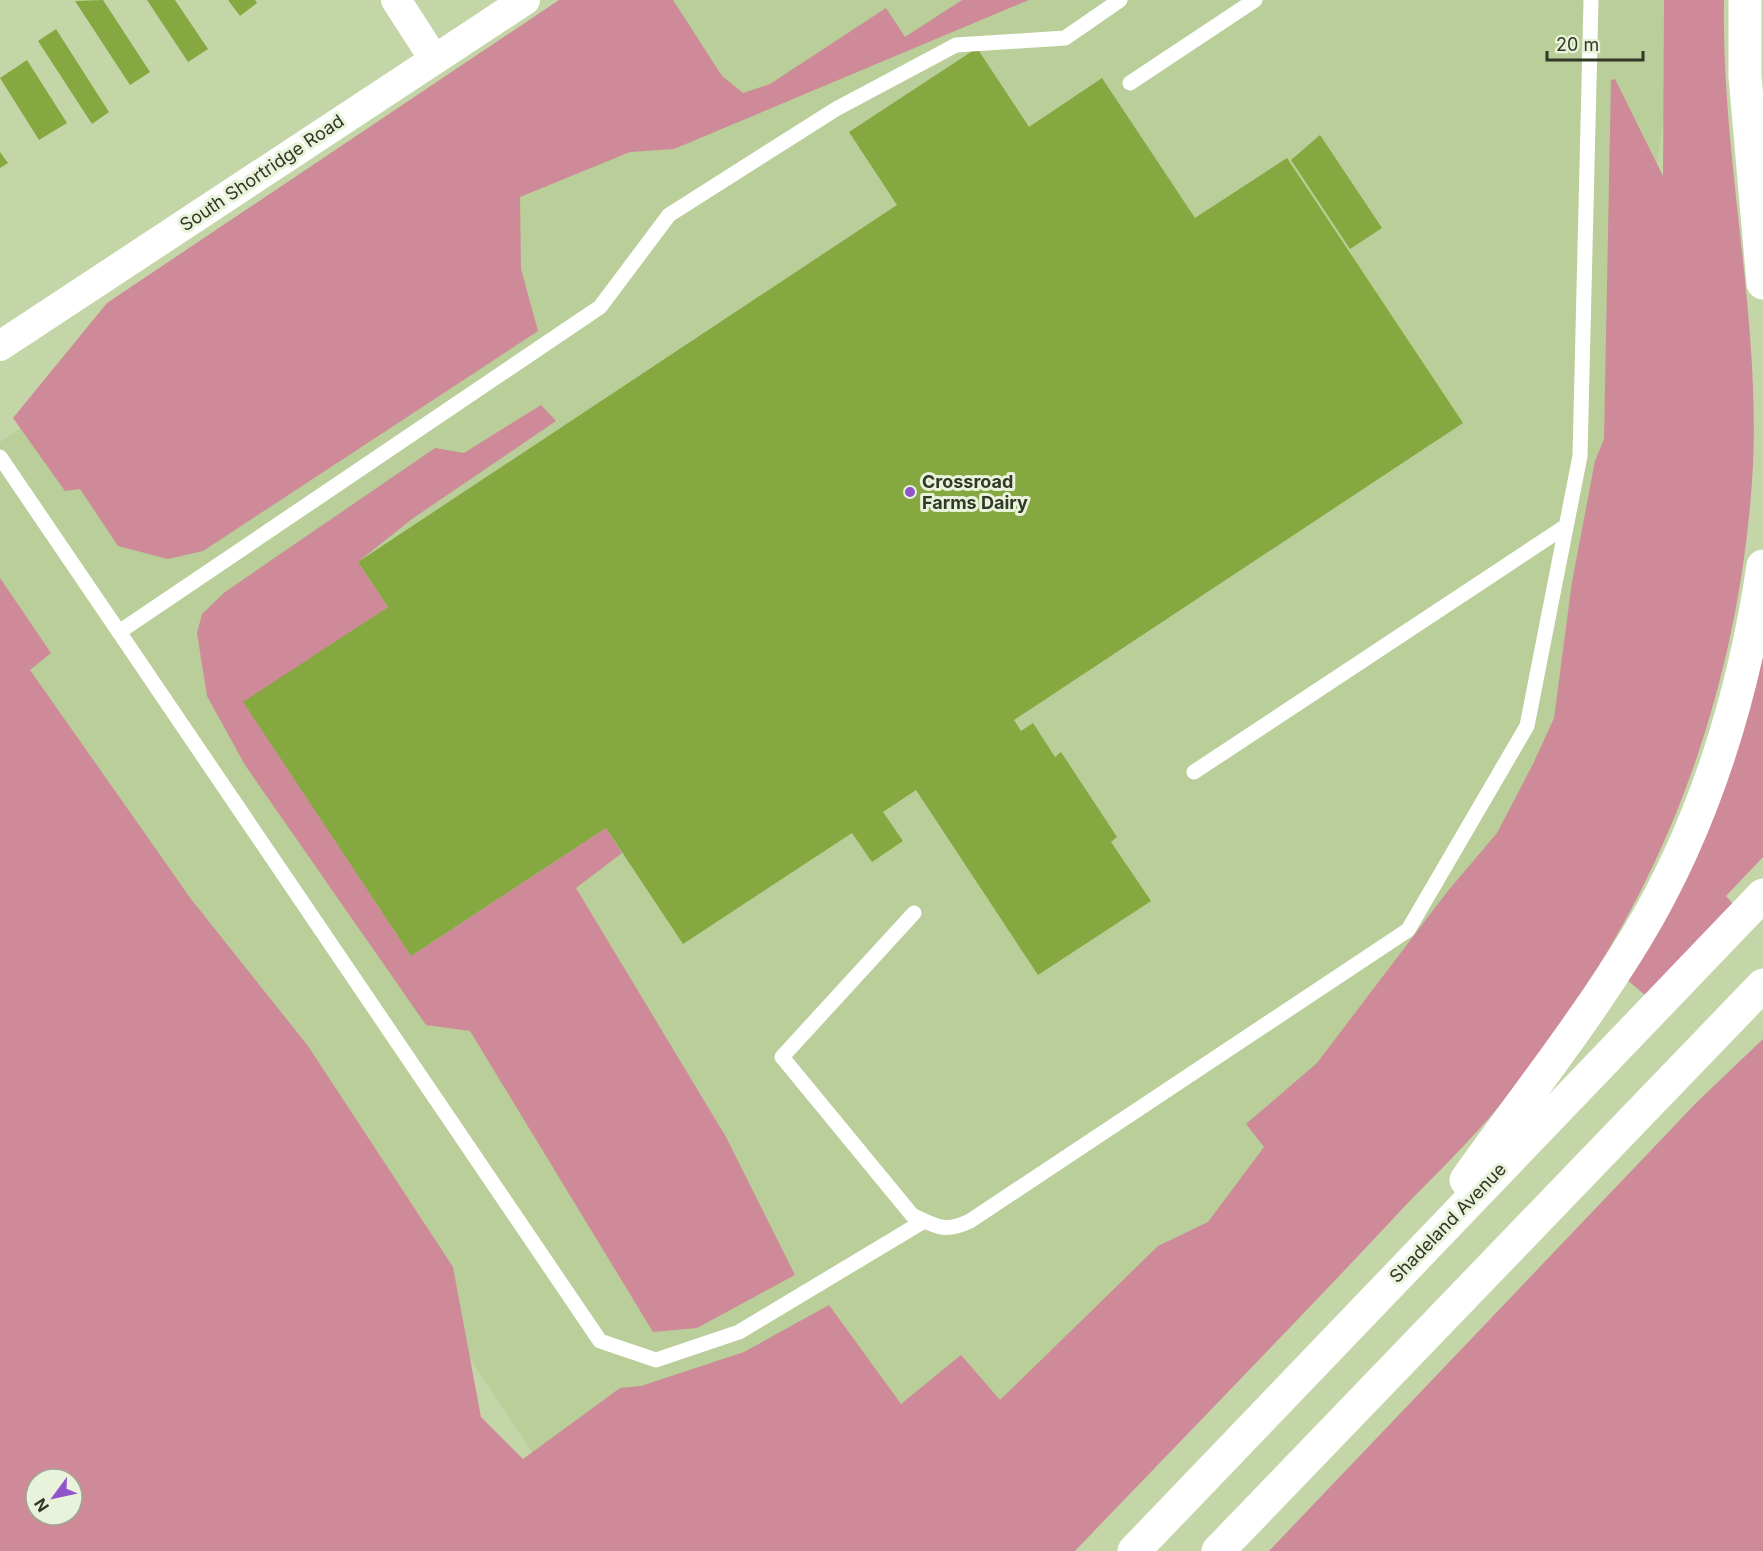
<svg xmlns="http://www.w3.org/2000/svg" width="1763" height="1551" font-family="Inter,sans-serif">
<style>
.built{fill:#b9ce98}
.green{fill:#ce8a99;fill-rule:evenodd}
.building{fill:#86a841}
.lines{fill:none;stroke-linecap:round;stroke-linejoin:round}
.lane{stroke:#fff;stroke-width:15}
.street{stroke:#fff;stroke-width:30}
.highway{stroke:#fff;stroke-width:33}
.poi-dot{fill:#9154cb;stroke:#e9f3db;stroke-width:2}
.labels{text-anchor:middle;stroke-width:6;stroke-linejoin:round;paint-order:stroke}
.street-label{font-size:18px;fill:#313825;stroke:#e9f3db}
.poi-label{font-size:18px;font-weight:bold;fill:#313825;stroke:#e9f3db;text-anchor:start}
</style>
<rect width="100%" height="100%" fill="#c4d6a7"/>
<!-- built -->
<path class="built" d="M666 0H1686L1657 159 1646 557 1568 836 958 1551 538 1461 0 652V442Z"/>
<!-- green -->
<path class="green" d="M559 0H673L722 76 743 93 770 84 886 8 905 37 962 0H1029L674 149 630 152 520 197 521 269 538 331 203 551 168 559 118 546 80 489 65 491 13 418 107 303Z
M1664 0H1724C1721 161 1763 324 1752 482 1739 665 1682 842 1580 995 1554 1034 1521 1081 1490 1117 1459 1153 1423 1186 1391 1221 1287 1332 1180 1441 1075 1551H0V578L51 653 30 670 191 899 308 1046 453 1267 481 1417 523 1459 620 1388 641 1386 744 1352 829 1305 901 1404 961 1355 1000 1400 1158 1246 1208 1222 1264 1147 1246 1124 1317 1063 1447 892 1497 833 1533 764 1554 718 1572 582 1595 461 1604 439 1611 80 1615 79 1663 176ZM36 1479H72V1515H36Z
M541 405 556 421 412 519 358 562 388 607 244 703 411 956 606 828 622 853 576 888 726 1137 795 1275 697 1328 653 1332 470 1031 426 1025 245 765 207 696 197 633 202 614 225 592 435 448 464 453Z
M1763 639V857L1726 896 1734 905 1645 995 1626 979Z
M1763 1039V1551H1269L1697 1102Z"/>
<!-- building -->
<path class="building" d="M103 0 150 72 130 85 75 1Z
M147 0H175L208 49 188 62Z
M228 0H255L257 3 240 16Z
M56 29 109 112 92 124 38 41Z
M977 48 1029 127 1102 78 1195 218 1287 158 1463 423 1014 720 1021 731 1033 723 1055 757 1061 752 1117 837 1111 842 1151 901 1038 975 916 790 883 812 903 841 872 862 852 833 683 944 606 828 411 956 243 702 388 607 358 562 897 205 849 132Z
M27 60 67 123 39 140 0 78Z
M1320 135 1382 228 1350 249 1291 160Z
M0 152 8 163 0 168Z"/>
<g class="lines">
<!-- lane -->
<path class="lane" d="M1130 83 1255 0
M0 457 119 632
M1194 772 1566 526
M914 913 782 1057 912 1215C937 1227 945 1233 970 1221L1408 930 1527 726 1580 456 1591 0
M924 1221 739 1332 656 1360 600 1341 119 632 600 307 669 215 836 109 956 45 1065 38 1120 0"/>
<!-- street -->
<path class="street" d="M396 0 434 59
M0 346 525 0"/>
<!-- highway -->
<path class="highway" d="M1745 0V76L1763 283
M1466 1180C1523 1100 1585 1022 1636 938 1704 826 1744 695 1763 566
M1134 1551 1763 895
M1218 1551 1763 985"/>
</g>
<!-- markers -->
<circle class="poi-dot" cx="910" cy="492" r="6"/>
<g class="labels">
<!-- street labels -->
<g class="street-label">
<text transform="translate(262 173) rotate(-34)" y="6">South Shortridge Road</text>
<text transform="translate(1448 1223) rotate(-46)" y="6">Shadeland Avenue</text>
</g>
<!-- poi labels -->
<g class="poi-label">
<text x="922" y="488">Crossroad<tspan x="922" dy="21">Farms Dairy</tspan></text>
</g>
</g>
<!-- north arrow -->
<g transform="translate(54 1497) rotate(237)"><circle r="28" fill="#e9f3db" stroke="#9fa892" stroke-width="1.5"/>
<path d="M0-4.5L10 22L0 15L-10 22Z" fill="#9154cb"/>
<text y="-9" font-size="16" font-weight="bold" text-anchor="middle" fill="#313825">N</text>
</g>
<!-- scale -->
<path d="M1547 51v9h96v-9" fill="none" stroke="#313825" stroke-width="3"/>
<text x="1556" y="51" font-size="18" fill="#313825" stroke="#e9f3db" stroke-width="4.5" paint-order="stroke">20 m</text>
</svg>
